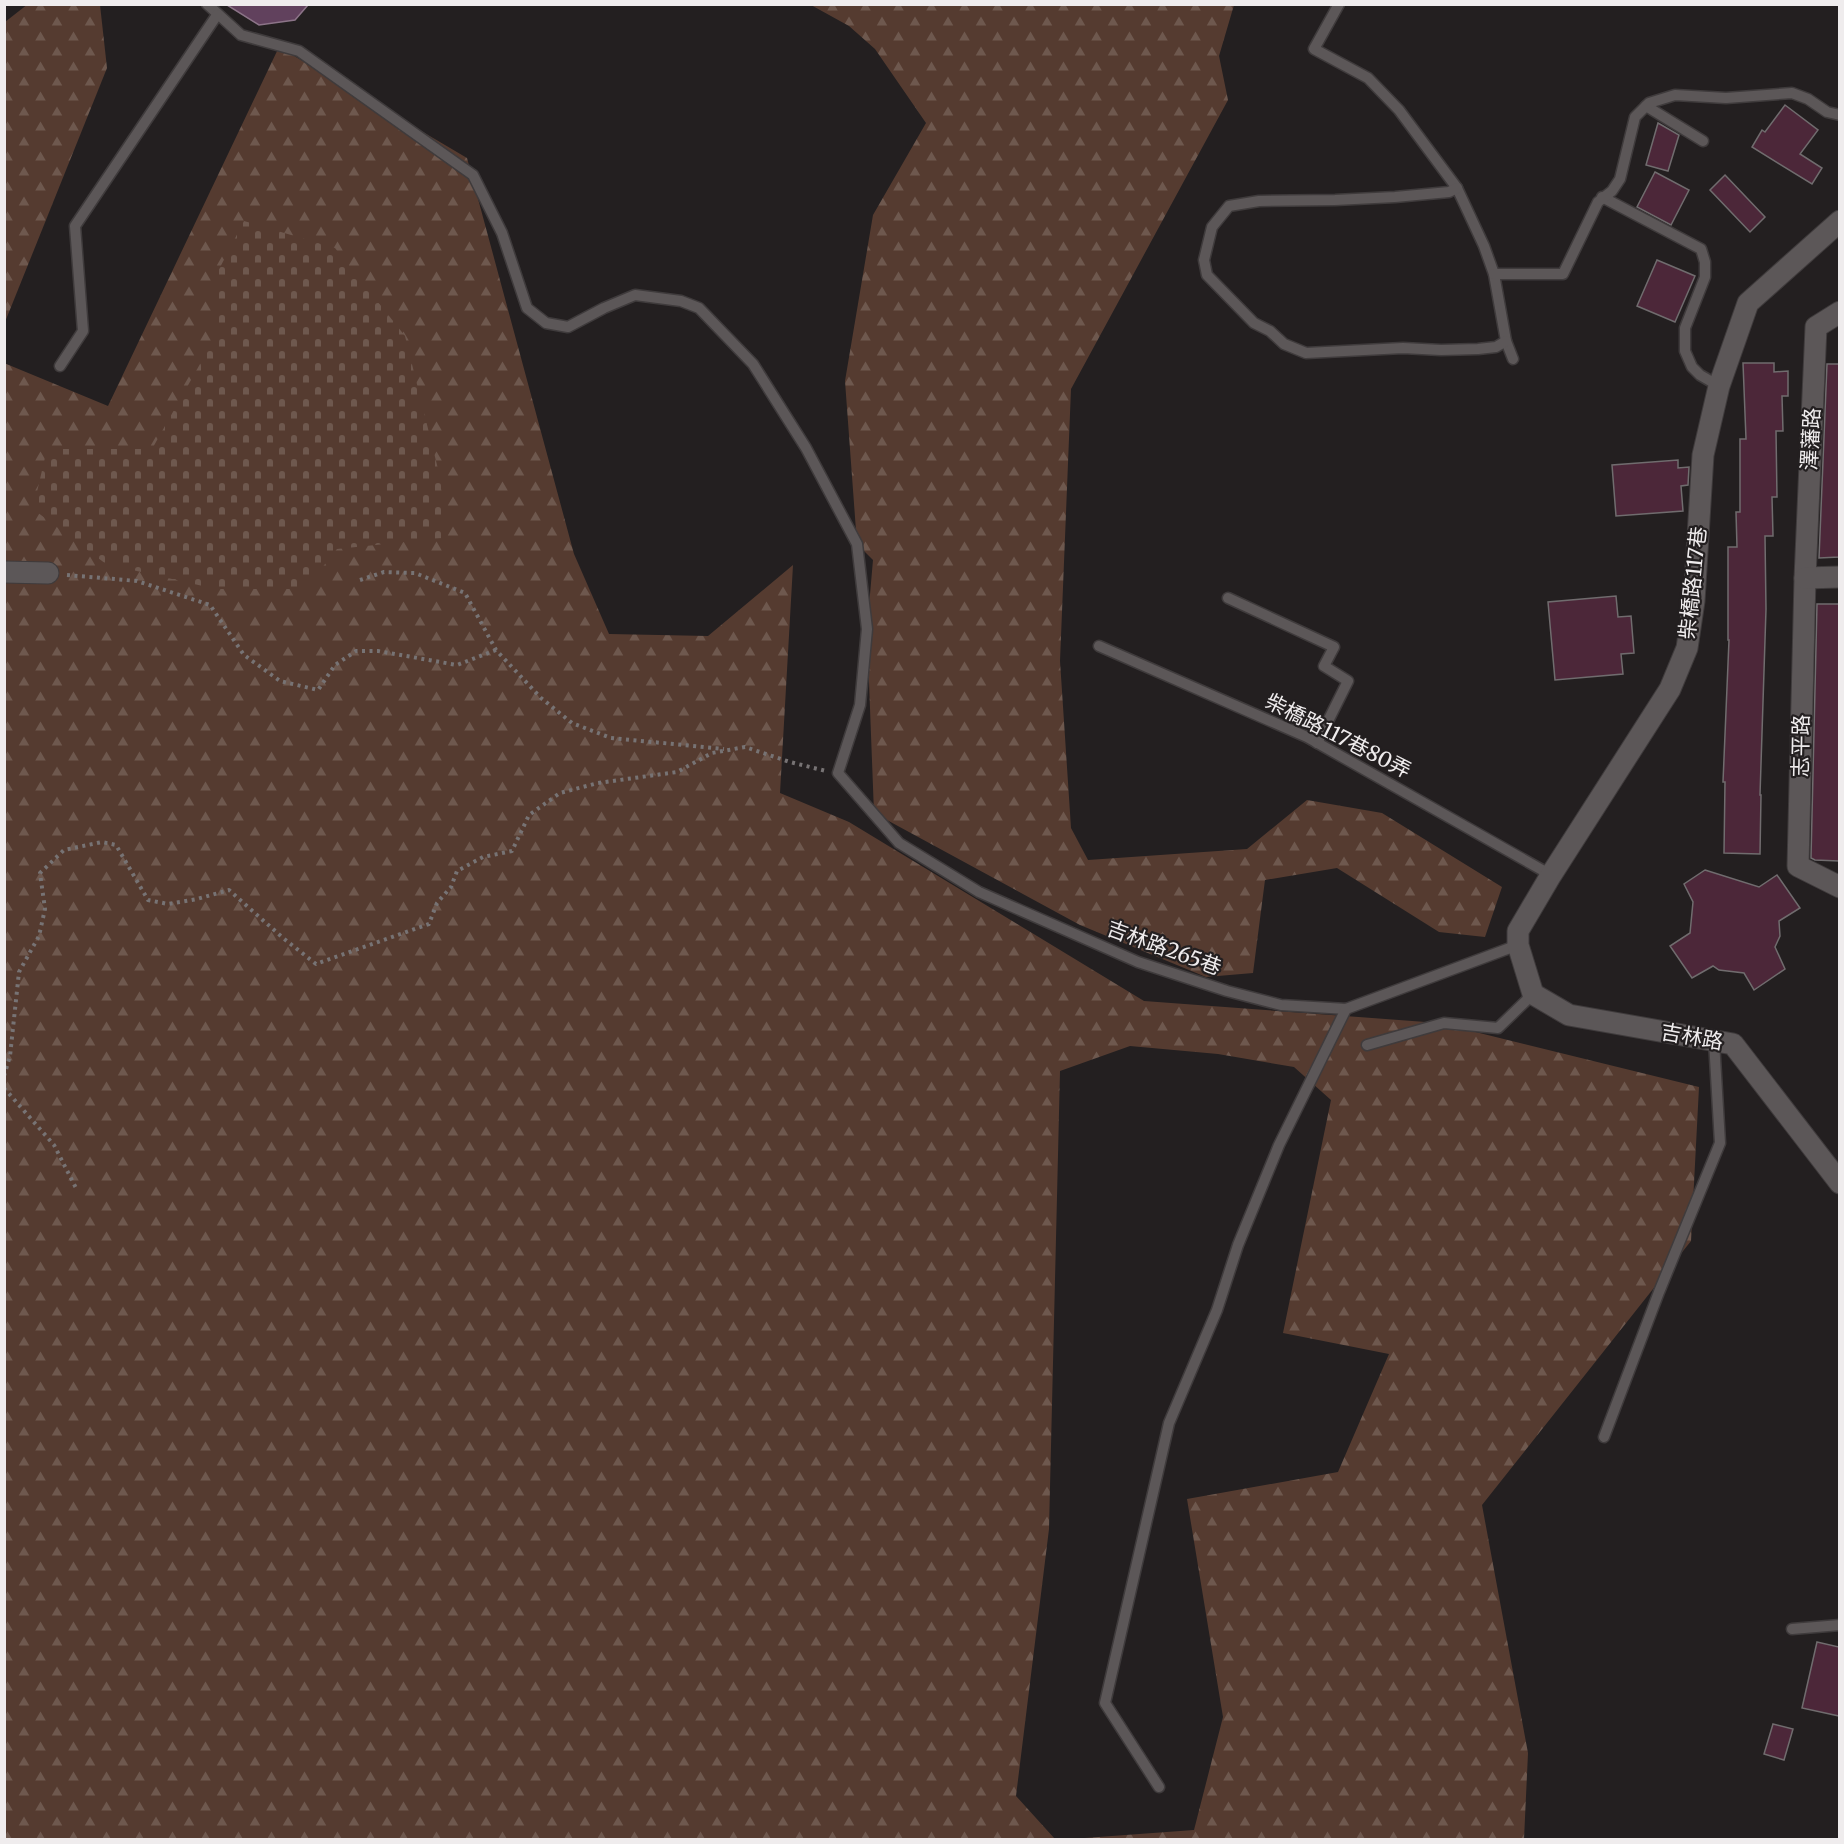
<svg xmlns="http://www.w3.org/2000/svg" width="1844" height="1844" font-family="Merriweather,'Noto Sans TC',serif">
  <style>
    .forest { fill: url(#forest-firs) }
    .cemetery { fill: url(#cemetery-stones) }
    .water { fill: #61415d; stroke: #8c7488; stroke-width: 1.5 }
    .building { fill: #4c2739; stroke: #706c6e; stroke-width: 1.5 }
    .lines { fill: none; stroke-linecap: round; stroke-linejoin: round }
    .lane-casing { stroke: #3f3b3c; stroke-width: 13 }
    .street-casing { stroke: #3f3b3c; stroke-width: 23 }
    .path { stroke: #777374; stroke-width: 4; stroke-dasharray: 3 4.5; stroke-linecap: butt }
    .lane { stroke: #5c5758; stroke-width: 10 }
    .street { stroke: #5c5758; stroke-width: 21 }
    .labels { text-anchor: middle; stroke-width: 4.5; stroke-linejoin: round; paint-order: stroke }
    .street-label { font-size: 21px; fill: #efeced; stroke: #231f20 }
  </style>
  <defs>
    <pattern id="forest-firs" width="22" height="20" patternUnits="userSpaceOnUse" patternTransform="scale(1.5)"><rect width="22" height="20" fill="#553b30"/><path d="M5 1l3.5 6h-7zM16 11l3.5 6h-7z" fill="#6e584e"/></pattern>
    <pattern id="cemetery-stones" width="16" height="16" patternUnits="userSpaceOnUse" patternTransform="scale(1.5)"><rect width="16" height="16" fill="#553b30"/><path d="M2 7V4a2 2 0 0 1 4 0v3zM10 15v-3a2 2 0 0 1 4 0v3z" fill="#6e584e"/></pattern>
  </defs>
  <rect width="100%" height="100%" fill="#231f20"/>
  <g class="forest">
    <path d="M28 4 100 5 107 68 5 322V22Z"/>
    <path d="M811 5H1234L1219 56 1228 100 1071 389 1060 661 1071 828 1088 860 1247 849 1307 800 1382 813 1502 887 1485 937 1439 932 1337 868 1265 880 1253 973 1206 977 1080 925 874 813 867 629 873 560 857 544 845 381 873 215 926 123 875 49 849 26Z"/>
    <path d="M279 47 467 158 574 554 609 634 708 636 793 565 780 793 849 822 1144 1001 1439 1023 1699 1087 1691 1241 1482 1505 1528 1753 1524 1839H1071L1194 1830 1223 1717 1187 1499 1338 1472 1389 1354 1283 1333 1331 1100 1294 1067 1218 1054 1130 1046 1060 1071 1049 1529 1016 1796 1055 1839H5L4 363 108 406Z"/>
  </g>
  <path class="cemetery" d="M244 221 335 248 405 336 441 481 443 538 337 549 305 589H216L106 564 33 509 47 449H152L213 341 214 279Z"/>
  <path class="water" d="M227 5H308L295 20 259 25Z"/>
  <g class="building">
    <path d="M1785 105 1818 130 1800 154 1822 168 1812 184 1752 147 1762 130 1765 132Z"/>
    <path d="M1658 123 1679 135 1668 171 1646 165Z"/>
    <path d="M1655 172 1689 190 1671 225 1637 207Z"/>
    <path d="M1725 175 1765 217 1750 232 1710 190Z"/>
    <path d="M1657 260 1695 276 1675 322 1637 306Z"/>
    <path d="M1743 363H1774V372L1788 371V396H1782L1783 431H1776L1777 497H1772L1773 536H1765L1766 609 1760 795H1761L1760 854 1724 853 1725 782H1723L1729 640H1728V547H1737L1736 512H1740V439H1746Z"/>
    <path d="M1827 364H1839V557L1819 558Z"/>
    <path d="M1678 460V468L1689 467 1688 485 1681 486 1683 511 1616 516 1612 465Z"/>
    <path d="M1616 596 1618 617 1631 616 1634 653 1621 654 1623 674 1555 680 1548 602Z"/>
    <path d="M1817 604H1839V861L1815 860 1811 858Z"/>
    <path d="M1705 870 1759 887 1777 875 1800 908 1779 921 1780 936 1775 947 1785 969 1754 990 1744 973 1719 970 1713 966 1692 978 1670 946 1690 933 1693 902 1684 884Z"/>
    <path d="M1817 1642 1839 1647V1716L1802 1708Z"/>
    <path d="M1773 1724 1793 1729 1784 1760 1764 1754Z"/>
  </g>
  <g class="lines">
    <defs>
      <g id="lane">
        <path d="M207 4 241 35 299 51 473 175 502 233 527 308 546 323 568 327 604 308 635 295 681 301 699 308 753 364 806 448 857 544 867 629 860 705 838 773 899 843 979 892 1138 962 1227 991 1281 1005 1346 1009 1518 945"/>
        <path d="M1339 4 1314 49 1368 78 1399 110 1457 188 1484 246 1494 274 1506 341 1513 359"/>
        <path d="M1646 106 1703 141"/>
        <path d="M1457 188 1449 192 1395 197 1335 200 1259 201 1229 206 1212 227 1204 260 1207 275 1254 323 1270 331 1284 344 1306 353 1403 348 1441 350 1478 349 1496 347 1506 341"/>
        <path d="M1602 197 1701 249 1705 262V277L1685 328V351L1692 367 1700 375 1719 386"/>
        <path d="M1494 274H1563L1598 202 1612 191 1620 179 1635 117 1649 103 1675 95 1726 98 1792 93 1808 99 1827 112 1840 115"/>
        <path d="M60 366 83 331 75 226 217 15"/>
        <path d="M1228 598 1334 647 1324 666 1348 681 1317 743"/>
        <path d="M1099 646 1307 737 1551 875"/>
        <path d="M1367 1045 1444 1023 1498 1028 1533 994"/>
        <path d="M1604 1437 1659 1292 1720 1143 1714 1041"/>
        <path d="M1792 1629 1840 1625"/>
        <path d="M1159 1787 1105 1703 1169 1423 1217 1310 1238 1245 1279 1145 1346 1009"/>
      </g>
      <g id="street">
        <path d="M1840 221 1748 303 1719 386 1703 455 1694 601 1687 648 1670 689 1551 875 1518 931V945L1533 994 1569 1015 1733 1044 1840 1183"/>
        <path d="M1840 312 1816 327 1805 578 1798 866 1840 887"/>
        <path d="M4 572 48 573"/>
        <path d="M1805 578 1840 577"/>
      </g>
    </defs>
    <use href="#lane" class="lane-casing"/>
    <use href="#street" class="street-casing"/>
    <g class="path">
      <path d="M67 575 137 581 210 605 244 655 280 681 318 690 335 665 356 651H378L457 665 496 650"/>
      <path d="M360 580 384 572 415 573 465 593 496 650 541 698 572 723 611 738 724 749"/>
      <path d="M4 1076 10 1056 19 972 39 936 45 909 40 873 64 850 102 842 116 845 148 900 168 904 197 899 229 890 283 938 316 964 429 924 437 903 451 887 457 871 483 857 512 851 529 815 560 793 598 783 677 772 712 753 745 747 790 762 826 771"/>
      <path d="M4 1088 54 1145 77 1190"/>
    </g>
    <use href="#lane" class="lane"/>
    <use href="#street" class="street"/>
  </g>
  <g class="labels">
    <g class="street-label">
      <text transform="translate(1811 439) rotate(-87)" y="7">澤藩路</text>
      <text transform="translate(1693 583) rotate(-84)" y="7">柴橋路117巷</text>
      <text transform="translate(1338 736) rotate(27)" y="7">柴橋路117巷80弄</text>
      <text transform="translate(1801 746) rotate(-89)" y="7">志平路</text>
      <text transform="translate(1164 948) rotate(20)" y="7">吉林路265巷</text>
      <text transform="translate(1692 1037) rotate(10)" y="7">吉林路</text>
    </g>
  </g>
  <rect width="1844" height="1844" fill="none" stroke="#efeced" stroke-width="12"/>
</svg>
